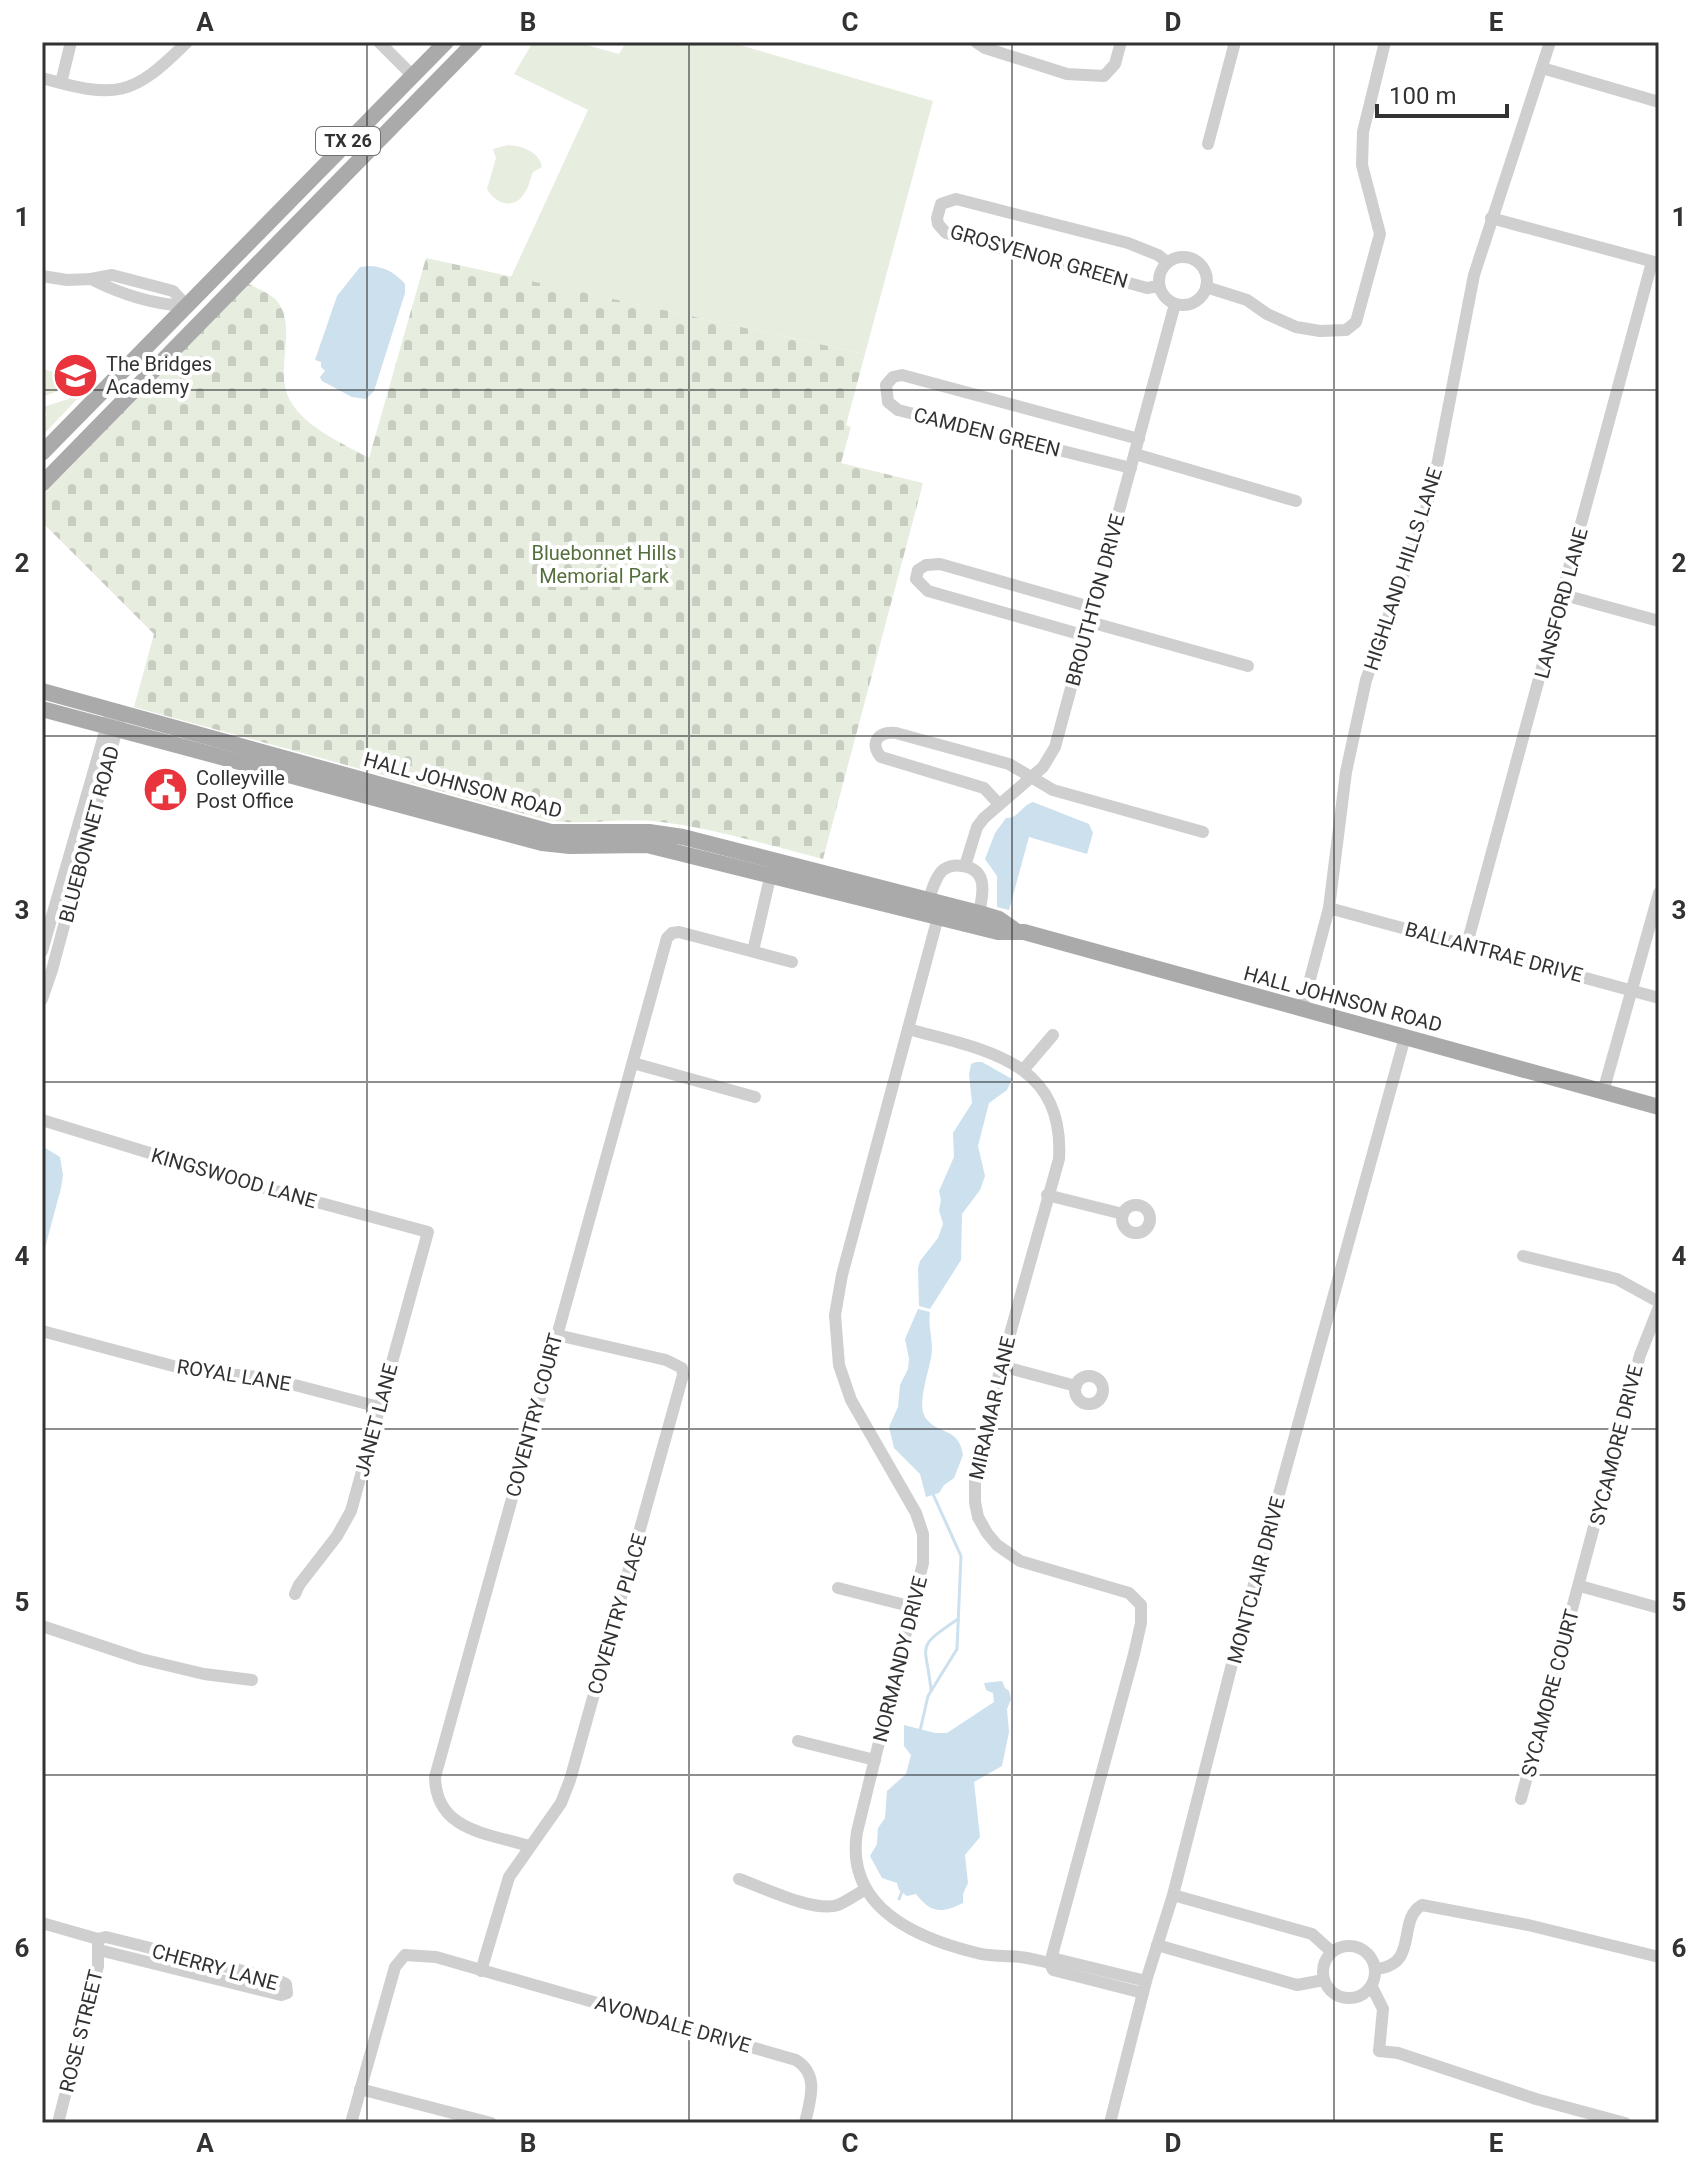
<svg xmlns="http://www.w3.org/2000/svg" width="1701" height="2165" font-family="Roboto,sans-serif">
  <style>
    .green { fill: #e7eee0 }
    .cemetery { fill: url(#cemetery-stones) }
    .water { fill: #cce0ee }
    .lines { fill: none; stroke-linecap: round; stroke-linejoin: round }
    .stream { stroke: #cce0ee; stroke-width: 3 }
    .minor { stroke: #cfcfcf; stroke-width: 12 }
    .major { stroke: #aaa; stroke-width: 16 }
    .grid { fill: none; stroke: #323232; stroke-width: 2; stroke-opacity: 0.55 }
    .labels { text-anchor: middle; stroke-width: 8; stroke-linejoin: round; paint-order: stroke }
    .shield { fill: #fff; stroke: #707070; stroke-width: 2 }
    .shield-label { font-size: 18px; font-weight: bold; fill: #323232 }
    .street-label { font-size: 20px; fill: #323232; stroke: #fff }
    .poi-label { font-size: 20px; fill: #323232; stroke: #fff; text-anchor: start }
    .park-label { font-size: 20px; fill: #546f3d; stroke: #fff }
    .neatline { fill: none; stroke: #323232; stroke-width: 3 }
    .grid-label { font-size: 26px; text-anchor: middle; font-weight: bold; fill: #323232 }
  </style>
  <defs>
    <pattern id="cemetery-stones" width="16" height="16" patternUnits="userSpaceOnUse" patternTransform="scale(2)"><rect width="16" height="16" fill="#e7eee0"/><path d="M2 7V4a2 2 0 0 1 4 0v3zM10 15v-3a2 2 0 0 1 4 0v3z" fill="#c7cdc1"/></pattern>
  </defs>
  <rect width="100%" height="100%" fill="#fff"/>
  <g class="green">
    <path d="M533 42H576L619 54 626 42H729L933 101 865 354 511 277 588 110 514 74Z"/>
    <path d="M508 145C522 146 539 151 542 167L533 172C530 179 529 187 525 192 515 211 495 204 487 189L496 158 493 149Z"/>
    <path d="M42 369 75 377 77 384 42 397Z"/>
    <path d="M81 395 42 436V417L47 415 43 407Z"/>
  </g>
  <path class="cemetery" d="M426 258 865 354 846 425 851 427 841 463 923 483 823 859C767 845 710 827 653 821 617 818 583 826 547 820L134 707 154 634 42 522V496L247 283C256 288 267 292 274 298 299 321 276 365 287 394 299 425 342 443 369 458Z"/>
  <g class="water">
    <path d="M370 266C386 267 395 273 405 284V293L374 391 366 399 352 397 322 381 320 377 325 371 321 367V362L315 360 337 296 360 267Z"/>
    <path d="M1033 802 1089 824 1093 833 1087 854 1029 837 1009 910 997 907V876L985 859 995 833 1006 818C1018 819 1022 805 1033 802Z"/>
    <path d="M976 1062H982L1012 1079 1007 1090 989 1103 978 1146 985 1176 980 1190 962 1214 961 1260 930 1309 919 1306 918 1268 920 1261 938 1238 943 1224 939 1210 941 1200 939 1191 954 1157 953 1133 972 1103 969 1074 971 1064Z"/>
    <path d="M42 1146 60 1157 63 1175 61 1188 42 1259Z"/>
    <path d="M918 1309 930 1312C928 1325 932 1336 932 1349 932 1365 916 1401 925 1417 936 1435 959 1426 963 1455L954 1478 944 1485 939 1493 926 1497 920 1474 894 1448 889 1427 898 1407 900 1385 908 1369 909 1359 905 1339Z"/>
    <path d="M1002 1681 1005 1688 1009 1691 1011 1699 1007 1709 1009 1732 1002 1766 974 1782 980 1837 965 1855 968 1883 963 1894V1903C941 1914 931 1913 916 1894L907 1896 899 1890 897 1883 882 1878 870 1856 877 1844 878 1828 885 1818 887 1791 906 1774 911 1755 904 1746V1725L935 1733H947L994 1702 993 1693 986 1690 984 1683Z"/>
  </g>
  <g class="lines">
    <g class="stream">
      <path d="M931 1690C926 1642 914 1649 958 1619"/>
      <path d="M920 1731 928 1696 957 1649 961 1556 933 1494"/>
      <path d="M899 1899 903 1889"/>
    </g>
    <g class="minor">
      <path d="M379 42 413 76"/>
      <path d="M976 42 985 48 1067 74 1104 76 1115 64 1121 42"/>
      <path d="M1542 68 1659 102"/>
      <path d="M42 78C117 99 132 97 187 42"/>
      <path d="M61 83 71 42"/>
      <path d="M1208 144 1235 42"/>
      <path d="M1491 218 1658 263"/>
      <circle cx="1183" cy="281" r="24"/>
      <path d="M42 276 67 280 91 279 112 275 173 291 187 306"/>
      <path d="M91 279C120 294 155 305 187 306"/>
      <path d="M1159 286 1147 288 946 233 938 224 937 218 941 204 956 199 1128 243 1158 255 1167 262"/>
      <path d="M1206 287 1247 300 1267 314 1296 327 1320 331 1346 330 1356 322 1380 234 1362 165 1363 132 1385 42"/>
      <path d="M1135 454 1296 501"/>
      <path d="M1131 468 898 410 888 402 886 385 893 377 902 375 1139 439"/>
      <path d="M1564 595 1659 621"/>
      <path d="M1090 622 1248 666"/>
      <path d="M1086 636 928 591 916 579 918 570 926 565 940 564 1094 608"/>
      <path d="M999 804 984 788 881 757C869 743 878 731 896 733L1009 764 1053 790 1203 832"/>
      <path d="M965 866 977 827 984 818 1043 767 1055 747 1175 304"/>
      <path d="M929 899C932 890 936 876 943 870 949 866 956 865 962 866 989 869 983 895 979 913"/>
      <path d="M1329 908 1659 998"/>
      <path d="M938 917 842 1275 835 1315 839 1365 851 1400 916 1513 923 1534V1563L857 1832C845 1907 915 1938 977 1953 991 1957 1006 1955 1020 1957 1030 1958 1040 1961 1050 1963L1056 1959 1146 1981"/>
      <path d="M1467 944 1652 262"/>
      <path d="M42 951 109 718"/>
      <path d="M753 951 772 869"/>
      <path d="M42 999 52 970 119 721"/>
      <path d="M1302 1009 1329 908 1346 772 1366 680 1425 513 1438 461 1474 275 1550 42"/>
      <path d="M908 1029C984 1050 1065 1060 1059 1159L1001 1366 975 1475V1502L978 1517 987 1533 997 1545 1020 1561 1129 1593 1141 1605V1623L1134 1654 1050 1963 1053 1970 1143 1993"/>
      <path d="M633 1063 755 1097"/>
      <path d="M1024 1069 1053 1035"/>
      <path d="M1603 1092 1659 893"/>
      <path d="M42 1120 254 1185 428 1232 351 1511 337 1536 299 1585 295 1594"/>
      <path d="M1047 1195 1123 1214"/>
      <circle cx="1136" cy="1219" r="14"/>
      <path d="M1523 1256 1617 1279 1659 1302"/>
      <path d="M42 1331 192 1371 268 1378 379 1407"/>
      <path d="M1001 1366 1076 1386"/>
      <circle cx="1089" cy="1390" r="14"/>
      <path d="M1580 1586 1659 1608"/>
      <path d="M838 1588 913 1607"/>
      <path d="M42 1626 141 1659 204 1674 252 1680"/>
      <path d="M798 1741 875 1760"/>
      <path d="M1521 1799 1640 1355 1659 1307"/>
      <path d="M529 1846C487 1833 436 1831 435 1777L667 938 672 933 679 932 792 962"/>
      <path d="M739 1879C762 1887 814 1913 838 1905 847 1901 857 1894 866 1889"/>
      <path d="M1173 1895 1312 1934 1332 1952"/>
      <path d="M42 1923 98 1939 106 1937 276 1979 286 1984 287 1993 281 1995 99 1950"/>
      <path d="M1157 1945 1297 1985 1324 1980"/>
      <circle cx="1349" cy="1972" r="26"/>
      <path d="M1376 1969C1420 1965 1396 1920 1422 1905L1528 1925 1659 1957"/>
      <path d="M481 1971 509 1877 561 1803 570 1780 683 1375 682 1368 666 1360 557 1335"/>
      <path d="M1372 1987 1383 2009 1379 2051 1398 2053 1536 2099 1625 2123"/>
      <path d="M360 2089 491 2123"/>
      <path d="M58 2123 98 1966V1942"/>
      <path d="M351 2123 395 1967 405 1955 436 1957 796 2060C820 2075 810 2100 805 2123"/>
      <path d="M1110 2123 1146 1981 1173 1895 1232 1664 1405 1037"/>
    </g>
    <g class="major">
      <path d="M42 453 446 42"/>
      <path d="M42 484 475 42"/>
      <path d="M42 691 551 832H649L683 837 979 913 999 919 1016 931"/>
      <path d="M42 709 542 843 570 846 647 845 998 932H1024L1659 1107"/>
    </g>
  </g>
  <path class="grid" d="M367 42V2123M689 42V2123M1012 42V2123M1334 42V2123M42 390H1659M42 736H1659M42 1082H1659M42 1429H1659M42 1775H1659"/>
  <defs>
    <symbol id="school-disc" viewBox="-11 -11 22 22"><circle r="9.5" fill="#e9333d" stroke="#fff"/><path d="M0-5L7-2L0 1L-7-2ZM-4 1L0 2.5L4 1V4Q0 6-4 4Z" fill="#fff"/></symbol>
    <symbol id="civic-disc" viewBox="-11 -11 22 22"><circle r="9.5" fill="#e9333d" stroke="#fff"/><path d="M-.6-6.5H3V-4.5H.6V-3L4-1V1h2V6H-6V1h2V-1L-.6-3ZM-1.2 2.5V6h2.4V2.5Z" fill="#fff"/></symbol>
  </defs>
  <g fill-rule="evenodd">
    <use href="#school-disc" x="50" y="350" width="51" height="51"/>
    <use href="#civic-disc" x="140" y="764" width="51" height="51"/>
  </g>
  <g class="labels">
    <rect class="shield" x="316" y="127" width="64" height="28" rx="6"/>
    <g class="shield-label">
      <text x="348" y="147">TX 26</text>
    </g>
    <g class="street-label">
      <text transform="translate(1039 256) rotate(16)" y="7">GROSVENOR GREEN</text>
      <text transform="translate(987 432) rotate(14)" y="7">CAMDEN GREEN</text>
      <text transform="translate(1403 569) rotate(-72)" y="7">HIGHLAND HILLS LANE</text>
      <text transform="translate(1095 600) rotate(-75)" y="7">BROUTHTON DRIVE</text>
      <text transform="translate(1561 603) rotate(-75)" y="7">LANSFORD LANE</text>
      <text transform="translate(463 785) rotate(15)" y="7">HALL JOHNSON ROAD</text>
      <text transform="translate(89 834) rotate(-75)" y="7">BLUEBONNET ROAD</text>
      <text transform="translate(1494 952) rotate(15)" y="7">BALLANTRAE DRIVE</text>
      <text transform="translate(1343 999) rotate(15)" y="7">HALL JOHNSON ROAD</text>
      <text transform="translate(234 1178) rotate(16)" y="7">KINGSWOOD LANE</text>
      <text transform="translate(234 1375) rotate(9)" y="7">ROYAL LANE</text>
      <text transform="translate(992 1408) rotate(-77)" y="7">MIRAMAR LANE</text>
      <text transform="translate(534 1415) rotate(-75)" y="7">COVENTRY COURT</text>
      <text transform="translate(376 1420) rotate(-75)" y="7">JANET LANE</text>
      <text transform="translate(1616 1445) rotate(-76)" y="7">SYCAMORE DRIVE</text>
      <text transform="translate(1256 1580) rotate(-75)" y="7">MONTCLAIR DRIVE</text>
      <text transform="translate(617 1614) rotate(-74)" y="7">COVENTRY PLACE</text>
      <text transform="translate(900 1659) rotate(-76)" y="7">NORMANDY DRIVE</text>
      <text transform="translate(1550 1693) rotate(-75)" y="7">SYCAMORE COURT</text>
      <text transform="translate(215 1967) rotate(15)" y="7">CHERRY LANE</text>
      <text transform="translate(673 2024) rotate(16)" y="7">AVONDALE DRIVE</text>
      <text transform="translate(81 2031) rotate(-76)" y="7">ROSE STREET</text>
    </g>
    <g class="poi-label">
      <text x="106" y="371">The Bridges<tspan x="106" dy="23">Academy</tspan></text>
      <text x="196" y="785">Colleyville<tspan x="196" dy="23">Post Office</tspan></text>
    </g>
    <g class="park-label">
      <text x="604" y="560">Bluebonnet Hills<tspan x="604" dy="23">Memorial Park</tspan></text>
    </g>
  </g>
  <rect width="1701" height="2165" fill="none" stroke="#ffffff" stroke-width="88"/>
  <path d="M1377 104v12h130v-12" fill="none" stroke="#323232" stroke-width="4"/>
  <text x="1389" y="104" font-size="24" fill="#323232" stroke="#ffffff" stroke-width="6" paint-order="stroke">100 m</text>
  <rect x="44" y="44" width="1613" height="2077" class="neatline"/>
  <g class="grid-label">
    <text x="205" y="31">A</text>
    <text x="528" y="31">B</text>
    <text x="850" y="31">C</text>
    <text x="1173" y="31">D</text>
    <text x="1496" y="31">E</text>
    <text x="22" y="226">1</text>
    <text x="1679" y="226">1</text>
    <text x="22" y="572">2</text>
    <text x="1679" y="572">2</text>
    <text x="22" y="919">3</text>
    <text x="1679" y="919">3</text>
    <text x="22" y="1265">4</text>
    <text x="1679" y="1265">4</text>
    <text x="22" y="1611">5</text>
    <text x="1679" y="1611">5</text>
    <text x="22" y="1957">6</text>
    <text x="1679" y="1957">6</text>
    <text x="205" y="2152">A</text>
    <text x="528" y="2152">B</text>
    <text x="850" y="2152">C</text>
    <text x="1173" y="2152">D</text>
    <text x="1496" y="2152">E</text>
  </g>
</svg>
